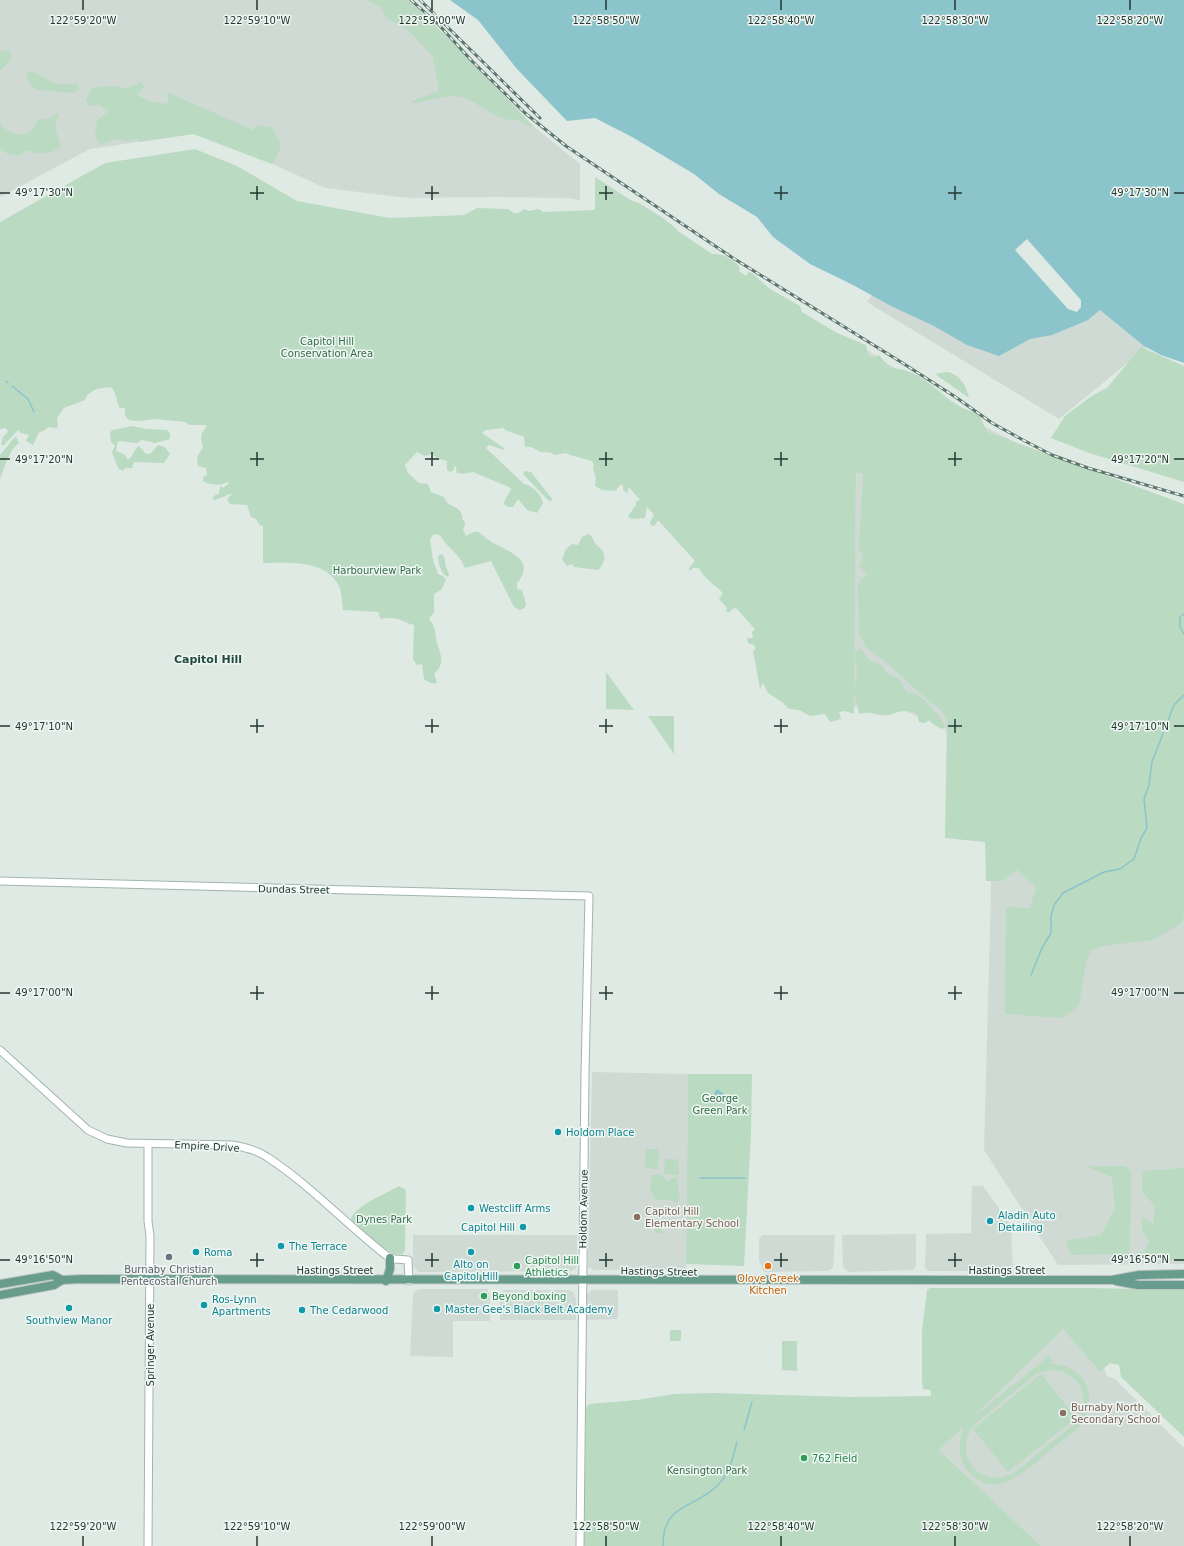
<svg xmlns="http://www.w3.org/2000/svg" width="1184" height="1546" font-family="'DejaVu Sans',sans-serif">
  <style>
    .built { fill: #cfdad4 }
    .green { fill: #badac2; fill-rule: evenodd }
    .water { fill: #8cc4cc }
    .pier { fill: #e0eae5 }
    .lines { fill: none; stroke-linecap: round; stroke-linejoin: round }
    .stream { stroke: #8cc4cc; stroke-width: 1.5 }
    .secondary-casing { stroke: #a0b5ad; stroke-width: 9 }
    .primary-casing { stroke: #bdc4c2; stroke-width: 10 }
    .secondary { stroke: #fff; stroke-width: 7 }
    .primary { stroke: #689c8d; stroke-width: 8 }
    .rail-casing { stroke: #5c756d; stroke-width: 3 }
    .rail { stroke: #f0f7f3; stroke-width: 1.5; stroke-dasharray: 4.5; stroke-linecap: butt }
    .ticks { fill: none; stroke: #223932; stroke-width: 1.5 }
    .culture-dot { fill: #0f9aa8; stroke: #f0f7f3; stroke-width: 1.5 }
    .education-dot { fill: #8d6e63; stroke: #f0f7f3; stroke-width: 1.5 }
    .worship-dot { fill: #6b7280; stroke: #f0f7f3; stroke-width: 1.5 }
    .leisure-dot { fill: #2e9e5b; stroke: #f0f7f3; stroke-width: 1.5 }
    .food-dot { fill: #e8710a; stroke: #f0f7f3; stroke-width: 1.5 }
    .labels { text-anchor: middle; stroke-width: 3; stroke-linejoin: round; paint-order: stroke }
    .park-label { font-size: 10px; fill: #2f6d45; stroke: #f0f7f3 }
    .street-label { font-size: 10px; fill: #223932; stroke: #f0f7f3 }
    .culture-label { font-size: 10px; fill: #0d838f; stroke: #f0f7f3; text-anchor: start }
    .education-label { font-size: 10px; fill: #785e54; stroke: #f0f7f3; text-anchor: start }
    .leisure-label { font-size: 10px; fill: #27864d; stroke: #f0f7f3; text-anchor: start }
    .worship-label { font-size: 10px; fill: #5b616d; stroke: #f0f7f3 }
    .food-label { font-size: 10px; fill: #c56008; stroke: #f0f7f3 }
    .neighbourhood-label { font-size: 11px; font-weight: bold; fill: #204a3e; stroke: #f0f7f3 }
    .ticks-label { font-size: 10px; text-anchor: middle; fill: #223932; stroke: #f0f7f3; stroke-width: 3; stroke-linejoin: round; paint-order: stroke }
  </style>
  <rect width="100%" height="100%" fill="#e0eae5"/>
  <g class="built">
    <path d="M0 0H400L512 109 580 164V200L567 198 497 197 408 198 325 188 255 156 193 134 90 149 0 197Z"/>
    <path d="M984 162 1148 346 1059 419 867 302 917 227Z"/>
    <path d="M858 344 981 425 1077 473 1184 505V1264L1058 1265 984 1150 991 892 990 832 969 771 944 727 897 708 853 707Z"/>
    <path d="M592 1072 688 1074 686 1269 593 1270 588 1267Z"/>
    <path d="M972 1186H983L1011 1226 1013 1271H928L925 1267 926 1234 971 1233Z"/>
    <path d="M916 1234V1266L913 1270 848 1272 843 1267 842 1235Z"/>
    <path d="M413 1235H577V1266L575 1269 572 1271 418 1272 413 1266Z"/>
    <path d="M762 1235H835L833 1268 828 1271 764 1272 759 1261V1239Z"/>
    <path d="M420 1289H487L490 1295V1321H453V1357L410 1356 413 1295 415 1291Z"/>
    <path d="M504 1290H569L574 1293 576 1299V1320H500V1295Z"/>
    <path d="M592 1290H618V1319L586 1320 587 1294Z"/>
    <path d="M1063 1329 1100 1372 1104 1368 1107 1376 1115 1379 1184 1448V1546H1041L939 1450Z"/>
  </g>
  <g class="green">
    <path d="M366 0H409L471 60 534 127 528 126 518 119C496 125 477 97 455 96 441 96 427 102 414 103L412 101 439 91 433 57 425 48 406 28 386 18 381 7Z"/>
    <path d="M6 50 10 51 11 59 0 71V52Z"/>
    <path d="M30 71C40 73 49 83 59 84 66 85 71 82 78 85L79 89 74 93 36 90 27 80V73Z"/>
    <path d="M141 82 144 87 137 95 151 102 169 104 167 92 253 130 256 125 271 127C282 143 284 147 272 164L193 134 139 142V139L128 141 116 139 100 144 95 135 97 120 108 112 100 105 90 106 86 101 89 93 94 87 116 86 125 89Z"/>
    <path d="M58 112 59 115C51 125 59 136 61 147 52 154 37 155 27 150L18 156 6 153 0 148V122C4 132 14 134 24 135L31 131 38 120 51 118Z"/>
    <path d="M195 149 237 166 297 201 390 218 464 215 477 208 508 209 514 213H519L524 209 529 211 539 209 543 212 595 210V177L632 201C638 200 676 226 678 231L712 254C723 253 734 259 740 268L739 271 746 276 748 272 752 273 770 289 800 306 802 312 837 333 866 345 869 358 879 355 890 368C924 370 934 391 959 406 965 410 973 411 979 414L987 432 1184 504V912L1182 923 1153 940 1103 946 1091 950 1086 963 1079 1006 1063 1018 1005 1014 1006 907 1030 908 1036 887 1017 870 1002 881H986L985 842 945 838 947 718 938 707 931 703 888 664 866 647 859 634 858 585 862 578 868 575 859 566 863 558 859 547 863 475 861 473H856L854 714 845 711 839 712 841 719 830 722 825 714 810 716 799 710 789 709 782 702 768 693 763 683 760 689 753 651 756 648 754 645 748 643 747 638H753L752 632 755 629 736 608 732 609 730 612H726L727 608 719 599 723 593C718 588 700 574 699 568H693L689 571V568L695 561 658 520 654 526 651 525 650 522 654 515 647 507 645 518 631 519 628 516 636 505V501L640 500 629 487 627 493 623 490V486L621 484 615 491 602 490 595 486 596 478 593 469 594 465 592 461 570 455 566 453 555 455C550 451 547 453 541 452 534 450 535 446 525 447L524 437 505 430 504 428 486 430 482 433 504 448V450L489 445 486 448 524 484C533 486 541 494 543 503L537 513 527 510 518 499 513 507H508L504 504C504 498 510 494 511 488L473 472 463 474 457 473 455 465 453 471 450 472 447 470V461L439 459 432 454 425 456 417 452 405 465 408 473 419 483 428 484 431 492 444 497 448 504C457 507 460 509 463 518L462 520H464L465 525 463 529 466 536C470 534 473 531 478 532 481 533 490 542 495 544 511 552 536 561 517 583V589L522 590 526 604 525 608 520 610 514 607 491 561 465 568C460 554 447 548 440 535L434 534 430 539 433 560 438 574 443 576 446 580 441 590 434 594V612L429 619C435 626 435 630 436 639 439 652 447 663 434 674L437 683C431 684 429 683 424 679L422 664 417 665 413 659 414 625C398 621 399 616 381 619L378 612 343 610C342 603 342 593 339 586 325 559 289 563 263 563V526L260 525 256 519 251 517 247 505 230 504 227 499 233 493 215 500 212 499 215 495 219 494 220 486 223 488 229 483 227 482C221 486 208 485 203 481V477L207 475 206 468 198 466C196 459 198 453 203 448 200 438 200 434 207 426L205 425H190L185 422C176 421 166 420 156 419 145 419 122 428 125 408H120C116 401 117 395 112 388 104 386 87 390 85 400L64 408 57 418 58 427 55 428 48 427 44 431 39 432 33 445 26 441 29 435 21 433 18 430 3 446 1 444 3 437 8 432 6 428 0 429V222L105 163Z"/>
    <path d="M1141 347 1184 366V482L1089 453 1051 438 1065 416 1093 395 1107 388Z"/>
    <path d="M946 372C959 373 966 385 969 398L935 374Z"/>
    <path d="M133 426 146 429 167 430 170 433V439L155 443 142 440 137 443 118 441 116 451 124 454 128 460C134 456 133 449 139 446L146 454 151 453 158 445 165 447 170 454 164 463 134 462 132 468H125L123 471 118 468 112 452 115 446 111 442 110 433 112 430Z"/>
    <path d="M15 437 17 438 19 443C8 451 5 467 0 479V455Z"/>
    <path d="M525 471 531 472 553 500 549 501 523 474Z"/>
    <path d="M588 534C593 537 592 538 595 543 596 546 600 547 602 550 607 557 603 565 598 570L574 567 572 564 567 566 562 559 566 549 572 544 578 545 582 537Z"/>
    <path d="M442 554 444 556 446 567 449 574 448 577C441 574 438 563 438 556Z"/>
    <path d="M860 648 870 661 883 666 886 673C898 677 902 680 906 692 909 693 913 693 916 694 922 696 945 722 945 727L942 729 934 725 929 720 925 723 919 722 917 714C900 706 895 717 881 715 870 714 872 711 859 714L854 691 857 673 855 653Z"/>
    <path d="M606 672 634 710 606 709Z"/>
    <path d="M648 716H674V754Z"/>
    <path d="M688 1074H752L751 1134 744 1266 686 1264Z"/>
    <path d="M646 1149H659L658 1169 645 1168Z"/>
    <path d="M665 1159H676L679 1163V1175L664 1174Z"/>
    <path d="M1086 1166H1125L1131 1171 1130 1251 1127 1254 1071 1255 1066 1241 1101 1235 1115 1208 1112 1177Z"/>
    <path d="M1184 1168V1260H1146L1137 1256 1146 1249 1149 1240 1142 1232V1217L1153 1224 1155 1206 1142 1192 1143 1171Z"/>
    <path d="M653 1175H661L667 1182 672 1178 677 1177 680 1199 677 1203 666 1199 656 1200C649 1192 649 1185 653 1175Z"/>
    <path d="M399 1186 406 1190 405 1250 403 1254C389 1258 363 1230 352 1221L351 1218C357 1205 387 1193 399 1186Z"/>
    <rect x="655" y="1219" width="7" height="14"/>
    <path d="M1089 1288 1184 1290V1437L1121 1377 1119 1365 1110 1363 1100 1372 1063 1329 970 1420 1049 1356 1053 1361 1049 1364C1087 1363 1101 1401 1078 1428 1066 1438 1054 1447 1042 1457 1021 1475 993 1500 968 1471 958 1459 958 1444 963 1430L962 1428 939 1450 1041 1546H584L586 1408 589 1404 637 1400 674 1394 714 1393 853 1397 931 1396V1390L923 1389 922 1382V1331L927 1290 930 1288ZM1049 1370C1080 1369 1094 1401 1074 1424 1060 1436 1045 1447 1031 1459 1024 1465 1017 1472 1009 1475 993 1482 974 1475 968 1459 963 1446 967 1434 975 1424L1036 1374Z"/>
    <rect x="670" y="1330" width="11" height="11"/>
    <path d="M782 1341H797V1371L782 1370Z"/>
    <path d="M1041 1374 1076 1418 1008 1472 973 1429Z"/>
  </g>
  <g class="water">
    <path d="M450 0H1184V363L1161 355 1144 346 1100 310 1088 320 1052 335 1030 339 999 356 967 345 934 326 891 306 853 285 810 264 773 237 757 217 719 194 694 174 632 137 595 118 567 121 517 69 478 20Z"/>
    <path d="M717 1089 724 1094 716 1104 710 1100Z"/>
  </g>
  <path class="pier" d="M1027 239 1081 300V307L1077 312 1068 309 1015 250Z"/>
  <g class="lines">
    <g class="stream">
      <path d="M6 381 8 383"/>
      <path d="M12 386 28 399 34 412"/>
      <path d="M1184 614 1180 617V627L1184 634"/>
      <path d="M1031 975 1042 948 1051 933V916L1054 905 1063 893 1104 872 1120 869 1134 859 1141 838 1147 828 1144 799 1149 785 1152 762 1174 705 1184 695"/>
      <path d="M700 1178H745"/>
      <path d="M744 1430 752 1402"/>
      <path d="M663 1546C663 1502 694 1510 719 1484 730 1473 733 1456 737 1442"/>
    </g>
    <defs>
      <g id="secondary">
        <path d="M0 881 589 896 585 1074 580 1546"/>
        <path d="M0 1050 88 1130 107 1139 127 1143 232 1145C244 1147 257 1150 267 1157 309 1184 347 1225 387 1256L395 1259 408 1260 409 1281"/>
        <path d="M148 1144V1221L150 1236 148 1546"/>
      </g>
      <g id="primary">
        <path d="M386 1281 390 1269V1258"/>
        <path d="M1116 1281 1138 1285H1184"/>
        <path d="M0 1284 53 1275 62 1280"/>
        <path d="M0 1295 54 1285 62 1280 82 1279 986 1280H1112L1139 1275 1184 1274"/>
      </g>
    </defs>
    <use href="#secondary" class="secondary-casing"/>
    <use href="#primary" class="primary-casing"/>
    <use href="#secondary" class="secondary"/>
    <use href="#primary" class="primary"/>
    <defs>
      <g id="rail">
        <path d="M411 0 439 25 472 61 525 113 566 146 733 258 901 362 957 398 992 423 1023 440 1052 455 1088 468 1184 496"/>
        <path d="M420 0 540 118"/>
      </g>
    </defs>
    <use href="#rail" class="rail-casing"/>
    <use href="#rail" class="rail"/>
  </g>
  <path class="ticks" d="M83 0V10M257 0V10M432 0V10M606 0V10M781 0V10M955 0V10M1130 0V10M257 186V200M432 186V200M606 186V200M781 186V200M955 186V200M0 193H10M250 193H264M425 193H439M599 193H613M774 193H788M948 193H962M1174 193H1184M257 452V466M432 452V466M606 452V466M781 452V466M955 452V466M0 459H10M250 459H264M425 459H439M599 459H613M774 459H788M948 459H962M1174 459H1184M257 719V733M432 719V733M606 719V733M781 719V733M955 719V733M0 726H10M250 726H264M425 726H439M599 726H613M774 726H788M948 726H962M1174 726H1184M257 986V1000M432 986V1000M606 986V1000M781 986V1000M955 986V1000M0 993H10M250 993H264M425 993H439M599 993H613M774 993H788M948 993H962M1174 993H1184M257 1253V1267M432 1253V1267M606 1253V1267M781 1253V1267M955 1253V1267M0 1260H10M250 1260H264M425 1260H439M599 1260H613M774 1260H788M948 1260H962M1174 1260H1184M83 1536V1546M257 1536V1546M432 1536V1546M606 1536V1546M781 1536V1546M955 1536V1546M1130 1536V1546"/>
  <g class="culture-dot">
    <circle cx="558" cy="1132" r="4"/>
    <circle cx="471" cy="1208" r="4"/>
    <circle cx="990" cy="1221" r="4"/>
    <circle cx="523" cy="1227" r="4"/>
    <circle cx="281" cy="1246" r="4"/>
    <circle cx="196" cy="1252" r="4"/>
    <circle cx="471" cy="1252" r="4"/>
    <circle cx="204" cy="1305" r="4"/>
    <circle cx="69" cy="1308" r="4"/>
    <circle cx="437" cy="1309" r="4"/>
    <circle cx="302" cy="1310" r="4"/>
  </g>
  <g class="education-dot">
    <circle cx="637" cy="1217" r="4"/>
    <circle cx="1063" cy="1413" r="4"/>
  </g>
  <circle class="worship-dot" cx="169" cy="1257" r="4"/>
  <g class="leisure-dot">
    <circle cx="517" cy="1266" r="4"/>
    <circle cx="484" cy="1296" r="4"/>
    <circle cx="804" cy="1458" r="4"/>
  </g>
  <circle class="food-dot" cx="768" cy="1266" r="4"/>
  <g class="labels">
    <g class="park-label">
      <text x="327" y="345">Capitol Hill<tspan x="327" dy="12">Conservation Area</tspan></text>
      <text x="377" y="574">Harbourview Park</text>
      <text x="720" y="1102">George<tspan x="720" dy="12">Green Park</tspan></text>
      <text x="384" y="1223">Dynes Park</text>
      <text x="707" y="1474">Kensington Park</text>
    </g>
    <g class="street-label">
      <text transform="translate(294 889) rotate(1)" y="4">Dundas Street</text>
      <text transform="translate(207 1146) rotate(3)" y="4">Empire Drive</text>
      <text transform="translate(583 1209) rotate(-89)" y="4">Holdom Avenue</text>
      <text x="335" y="1274">Hastings Street</text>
      <text x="1007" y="1274">Hastings Street</text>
      <text transform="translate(659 1271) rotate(1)" y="4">Hastings Street</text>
      <text transform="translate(150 1345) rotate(-90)" y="4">Springer Avenue</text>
    </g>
    <g class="culture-label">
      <text x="566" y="1136">Holdom Place</text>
      <text x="479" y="1212">Westcliff Arms</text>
      <text x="998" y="1219">Aladin Auto<tspan x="998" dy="12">Detailing</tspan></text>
      <text x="515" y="1231" text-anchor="end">Capitol Hill</text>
      <text x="289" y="1250">The Terrace</text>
      <text x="204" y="1256">Roma</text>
      <text x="471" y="1268" text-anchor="middle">Alto on<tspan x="471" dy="12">Capitol Hill</tspan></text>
      <text x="212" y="1303">Ros-Lynn<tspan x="212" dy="12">Apartments</tspan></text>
      <text x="445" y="1313">Master Gee's Black Belt Academy</text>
      <text x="310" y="1314">The Cedarwood</text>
      <text x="69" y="1324" text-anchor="middle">Southview Manor</text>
    </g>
    <g class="education-label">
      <text x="645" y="1215">Capitol Hill<tspan x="645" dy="12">Elementary School</tspan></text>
      <text x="1071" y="1411">Burnaby North<tspan x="1071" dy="12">Secondary School</tspan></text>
    </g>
    <g class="leisure-label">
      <text x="525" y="1264">Capitol Hill<tspan x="525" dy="12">Athletics</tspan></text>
      <text x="492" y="1300">Beyond boxing</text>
      <text x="812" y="1462">762 Field</text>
    </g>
    <g class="worship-label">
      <text x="169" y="1273">Burnaby Christian<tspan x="169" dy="12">Pentecostal Church</tspan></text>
    </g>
    <g class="food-label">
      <text x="768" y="1282">Olove Greek<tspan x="768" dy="12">Kitchen</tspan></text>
    </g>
    <g class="neighbourhood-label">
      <text x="208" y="663">Capitol Hill</text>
    </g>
  </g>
  <g class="ticks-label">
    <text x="83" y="24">122°59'20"W</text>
    <text x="257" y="24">122°59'10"W</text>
    <text x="432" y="24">122°59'00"W</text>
    <text x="606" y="24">122°58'50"W</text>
    <text x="781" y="24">122°58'40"W</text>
    <text x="955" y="24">122°58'30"W</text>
    <text x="1130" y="24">122°58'20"W</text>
    <text x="44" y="196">49°17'30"N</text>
    <text x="1140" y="196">49°17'30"N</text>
    <text x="44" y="463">49°17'20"N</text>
    <text x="1140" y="463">49°17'20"N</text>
    <text x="44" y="730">49°17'10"N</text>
    <text x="1140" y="730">49°17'10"N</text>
    <text x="44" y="996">49°17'00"N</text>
    <text x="1140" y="996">49°17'00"N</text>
    <text x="44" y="1263">49°16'50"N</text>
    <text x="1140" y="1263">49°16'50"N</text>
    <text x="83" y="1530">122°59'20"W</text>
    <text x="257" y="1530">122°59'10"W</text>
    <text x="432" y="1530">122°59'00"W</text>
    <text x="606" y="1530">122°58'50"W</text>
    <text x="781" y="1530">122°58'40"W</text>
    <text x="955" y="1530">122°58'30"W</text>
    <text x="1130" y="1530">122°58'20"W</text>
  </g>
</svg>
